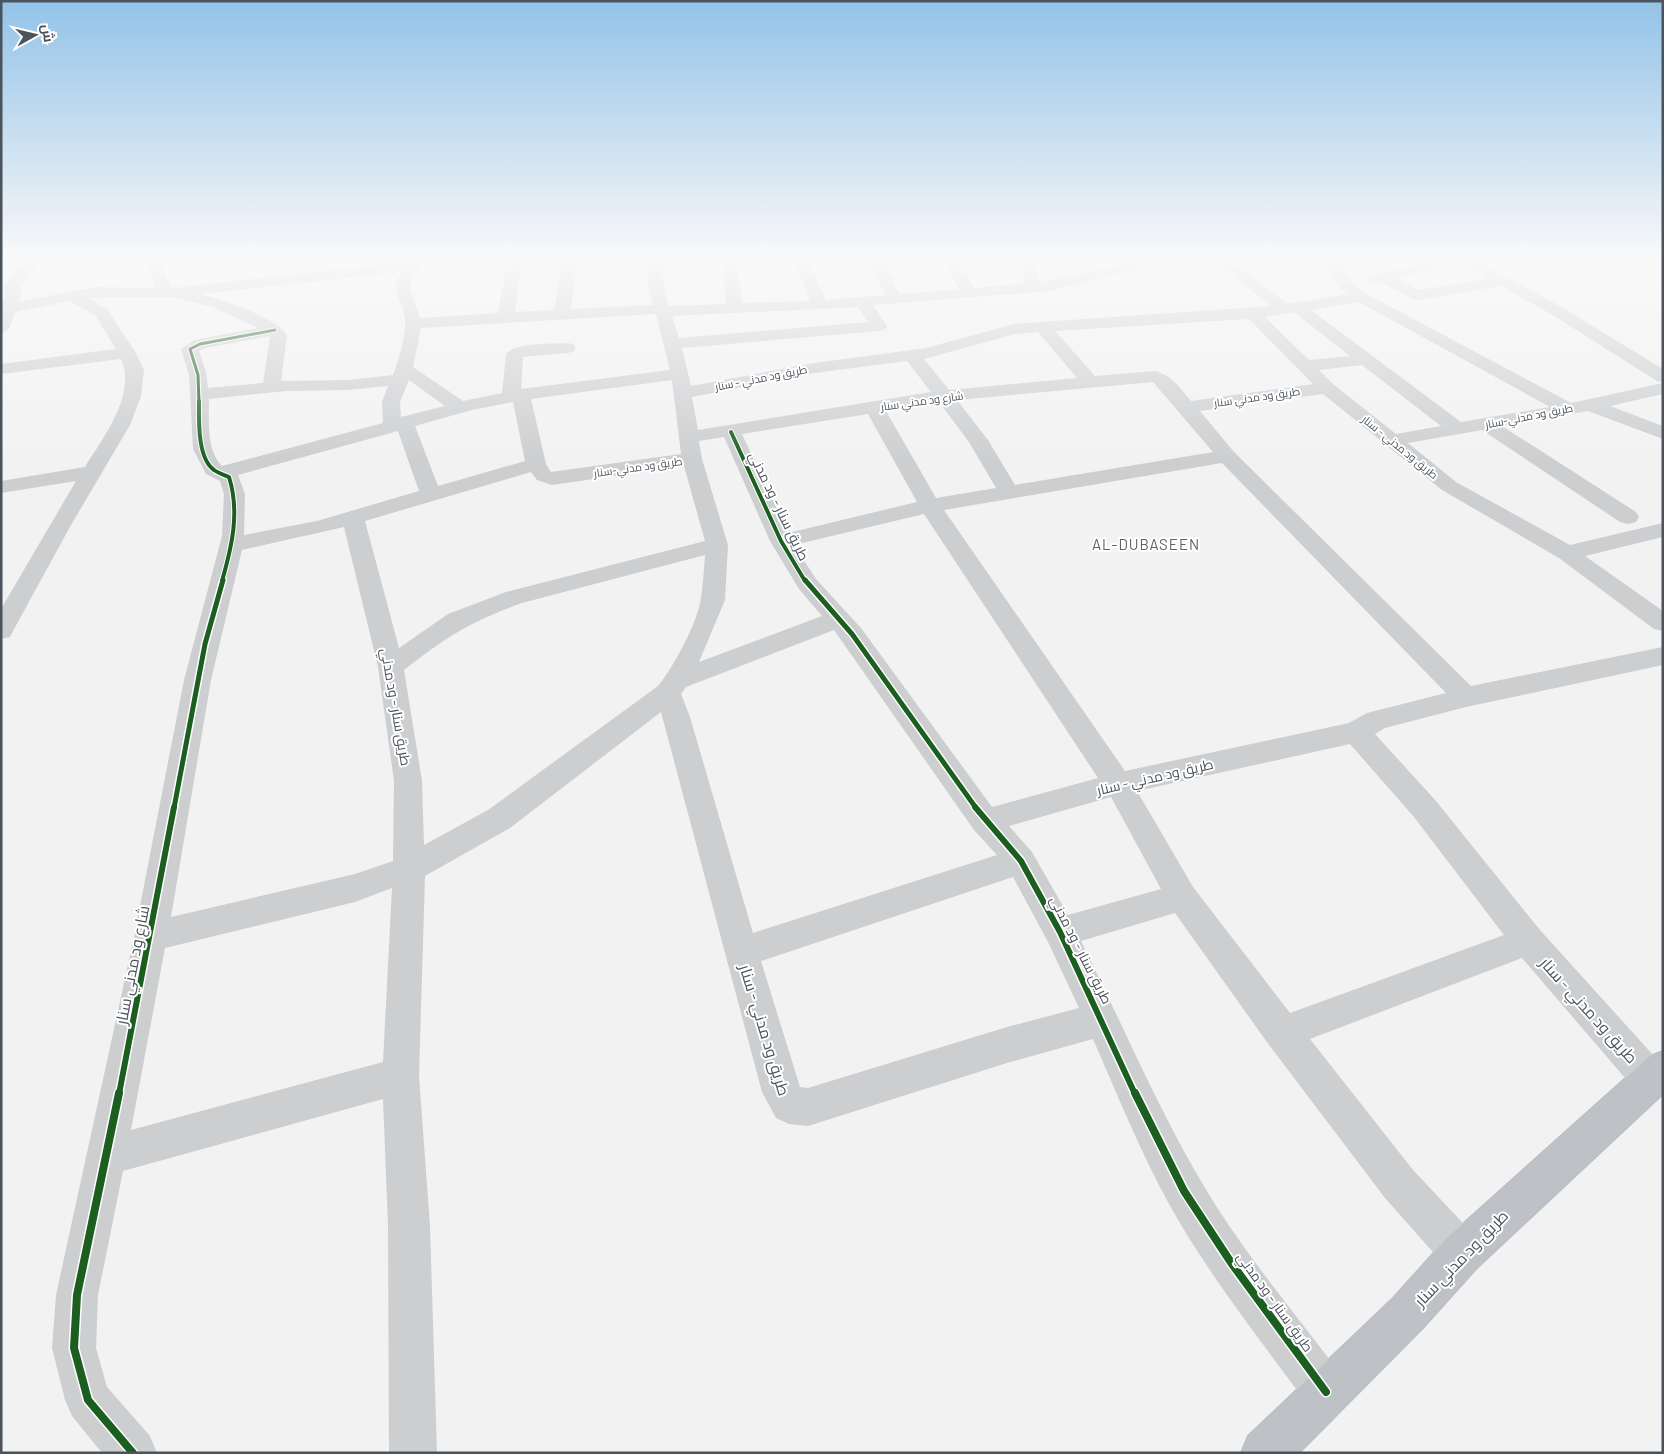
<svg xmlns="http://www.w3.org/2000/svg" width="1664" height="1454" font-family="Barlow,Cairo,sans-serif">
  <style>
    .commercial { fill: #e6e5e1 }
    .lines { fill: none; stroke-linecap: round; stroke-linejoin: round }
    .highway-casing { stroke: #b9bcc0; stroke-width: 2 }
    .minor { fill: #ccced0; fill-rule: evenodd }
    .highway { fill: #bec2c6; fill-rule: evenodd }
    .cycleway-far4-casing { stroke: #fff; stroke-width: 5 }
    .cycleway-far3-casing { stroke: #fff; stroke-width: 6 }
    .cycleway-far2-casing { stroke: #fff; stroke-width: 8 }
    .cycleway-far1-casing { stroke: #fff; stroke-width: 9 }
    .cycleway-casing { stroke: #fff; stroke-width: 11 }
    .cycleway-far4 { stroke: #1b5e20; stroke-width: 3 }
    .cycleway-far3 { stroke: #1b5e20; stroke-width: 4 }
    .cycleway-far2 { stroke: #1b5e20; stroke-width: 5 }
    .cycleway-far1 { stroke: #1b5e20; stroke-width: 6 }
    .cycleway { stroke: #1b5e20; stroke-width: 8 }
    .labels { text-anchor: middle; stroke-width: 4; stroke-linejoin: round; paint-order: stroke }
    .far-street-label { font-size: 11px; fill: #4b535c; stroke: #fff }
    .street-label { font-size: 14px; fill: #4b535c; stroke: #fff }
    .neighbourhood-label { font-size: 15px; letter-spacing: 1px; fill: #5f6165; stroke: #fff }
    .near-street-label { font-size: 16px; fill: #4b535c; stroke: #fff }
  </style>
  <rect width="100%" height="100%" fill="#f3f2f2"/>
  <path class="commercial" d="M1303 259H1372L1337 272Z"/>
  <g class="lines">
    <defs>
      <path id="highway" d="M1663 1051V1094L1477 1268 1423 1328 1299 1453H1241L1248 1436 1393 1298 1447 1238 1650 1056Z"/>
    </defs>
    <use href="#highway" class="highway-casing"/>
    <g class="minor">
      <path d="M26 259H40L34 270 20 286 21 295 19 302 95 287 155 288 145 259H159L170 287 173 288 427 259 412 280 410 288 420 318 498 313 508 259H522L515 312 554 310 563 259H577L571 309 653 305 648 286 647 259H661L664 286 669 306 726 304 722 259H736L742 303 810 301 793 259H807L826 300 885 295 868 259H882L900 294 959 289 943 259H957L974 288 1025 283 1020 259H1034L1040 282 1145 259H1170L1168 262 1050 291 873 305 887 326 885 330 879 331 682 348 691 386 815 363 926 348 1014 324 1271 306 1212 259H1228L1288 304 1348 294 1341 288 1321 259H1335L1351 282 1367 294 1571 403 1663 383V394L1610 406 1663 426V439L1588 411 1502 426 1636 512 1639 517 1636 522 1628 524 1620 522 1482 430 1408 443 1456 482 1570 545 1663 523V537L1585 556 1663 611V631L1654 629 1559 558 1442 490 1323 394 1200 411 1234 452 1471 686 1663 647V665L1466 707 1385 728 1375 734 1436 801 1540 930 1663 1066V1092L1650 1098 1637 1092 1522 958 1310 1039 1413 1170 1477 1238 1483 1253 1477 1268 1462 1274 1447 1268 1385 1198 1269 1045 1175 913 1081 941C1120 1019 1154 1100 1198 1176 1238 1246 1293 1311 1342 1376L1349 1392 1342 1408 1326 1415 1310 1408C1262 1342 1209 1276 1169 1204 1140 1151 1117 1094 1093 1039L1007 1063 808 1126 789 1124 776 1118 762 1092 661 712 510 828 425 876 419 1076 430 1226 437 1453H389L388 1226 383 1099 123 1171 98 1295 96 1348 107 1387 150 1436 157 1453H102L72 1416 65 1400 52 1348 56 1295 134 937 184 680 222 536 224 494 220 481 206 474 193 449 189 375 181 349 194 340 258 328 213 307 173 297 88 298 107 309 136 353 144 370 141 396 130 425 71 525 13 631 10 637 1 639V609L76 481 1 493V481L85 467C103 438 137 394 121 359L1 374V364L116 349 95 315 70 301 15 312 9 329 1 334V305L5 295 4 285ZM402 272C386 291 407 304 405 324 405 340 398 361 393 375L347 380 281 381 287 335C275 317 222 299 200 294ZM1359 302 1550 407 1461 422 1311 310ZM858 307 868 322 679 338 672 316ZM1294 312 1350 356 1309 360 1265 317ZM656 314 670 370 521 389 523 357 567 353 573 352 576 348 573 344 567 343C553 344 515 342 506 354L502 393 463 401 413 367 421 328ZM1249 319 1313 384 1191 401C1180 388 1172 375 1155 371L1095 376 1055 331ZM1038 332 1077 378 949 390 924 359 1015 334ZM270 336 263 383 208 388 206 372 199 351 205 348ZM907 361 931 392 698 430 692 397 815 373ZM1362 365 1441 426 1396 434 1333 384 1319 370ZM409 380 445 406 401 417 400 402ZM672 380 681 454 551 472 546 464 531 399ZM1153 382 1213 452 1015 485 988 440 957 400ZM388 386 382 402 383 423 222 466C206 450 209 420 209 399L286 391 347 390ZM513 402 525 461 438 486 415 426 472 410ZM939 402 969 442 996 488 936 498 886 411ZM868 414 917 502 788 533 742 434ZM398 431 419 491 317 521 244 535 245 494 238 475ZM724 437 770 541 799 589 822 616 699 662 725 600 728 545 702 459 699 441ZM1222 463 1446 693 1367 713 1349 723 1125 771 944 510ZM684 466 705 541 506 592 448 614 399 648 365 521 531 472 537 480 552 485ZM924 514 1098 778 992 807 861 628 816 579 794 545ZM344 527 378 667 394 781 393 861 355 874 171 917 211 680 242 550ZM705 555C704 569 703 584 701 598 697 624 674 666 658 686L488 810 424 845 422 781 404 670C446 637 471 621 522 603ZM834 630 974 830 997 855 753 933 690 717 681 694 686 687ZM1350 744 1414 817 1504 935 1290 1013 1193 887 1137 791ZM1111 797 1161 889 1068 915 1032 852 1009 826ZM1013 877 1048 942 1079 1008 1007 1027 808 1088 800 1087 761 961ZM392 888 383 1062 131 1130 165 948 355 902Z"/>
      <path d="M1443 259H1474L1563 308 1663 369V382L1657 381 1551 314 1501 286 1416 300 1379 282 1373 284 1365 279 1368 276ZM1461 264 1488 279 1418 290 1396 278Z"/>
      <path d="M1629 259H1663V266L1636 263Z"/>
    </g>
    <use href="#highway" class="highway"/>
    <defs>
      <path id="cycleway-far4" d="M199 402 198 375 190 349 200 344 275 330"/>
      <g id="cycleway-far3">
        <path d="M199 401C199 419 197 458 214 470 218 473 224 475 229 477 240 512 232 546 222 581"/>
        <path d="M731 432 781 541 805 581"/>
      </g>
      <g id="cycleway-far2">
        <path d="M805 580 852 634 976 808"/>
        <path d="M174 808 205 644 223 580"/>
      </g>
      <g id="cycleway-far1">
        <path d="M975 807 1021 861 1060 932 1135 1094"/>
        <path d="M119 1094 174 807"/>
      </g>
      <g id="cycleway">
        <path d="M119 1093 77 1295 74 1348 88 1400 133 1453"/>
        <path d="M1135 1093 1184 1191 1232 1264 1326 1392"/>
      </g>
    </defs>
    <use href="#cycleway-far4" class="cycleway-far4-casing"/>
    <use href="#cycleway-far3" class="cycleway-far3-casing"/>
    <use href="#cycleway-far2" class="cycleway-far2-casing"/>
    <use href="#cycleway-far1" class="cycleway-far1-casing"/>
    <use href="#cycleway" class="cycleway-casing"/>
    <use href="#cycleway-far4" class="cycleway-far4"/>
    <use href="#cycleway-far3" class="cycleway-far3"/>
    <use href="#cycleway-far2" class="cycleway-far2"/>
    <use href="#cycleway-far1" class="cycleway-far1"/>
    <use href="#cycleway" class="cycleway"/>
  </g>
  <linearGradient id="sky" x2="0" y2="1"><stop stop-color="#93c3e8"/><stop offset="0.56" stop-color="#faf9f9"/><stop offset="1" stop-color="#faf9f9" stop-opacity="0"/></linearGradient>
  <rect width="1664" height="462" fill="url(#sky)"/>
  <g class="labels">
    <g class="far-street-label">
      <text transform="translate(761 378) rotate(-11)" y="4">طريق ود مدني - سنار</text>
      <text transform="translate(1257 397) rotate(-8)" y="4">طريق ود مدني سنار</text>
      <text transform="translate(922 401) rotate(-8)" y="4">شارع ود مدني سنار</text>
      <text transform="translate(1529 416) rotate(-11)" y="4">طريق ود مدني-سنار</text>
      <text transform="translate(1400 447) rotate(39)" y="4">طريق ود مدني - سنار</text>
      <text transform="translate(638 467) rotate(-8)" y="4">طريق ود مدني-سنار</text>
    </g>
    <g class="street-label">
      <text transform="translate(779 506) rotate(64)" y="5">طريق سنار - ود مدني</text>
      <text transform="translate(396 707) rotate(80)" y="5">طريق سنار - ود مدني</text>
      <text transform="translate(1155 777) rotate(-13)" y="5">طريق ود مدني - سنار</text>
      <text transform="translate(1081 950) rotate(63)" y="5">طريق سنار - ود مدني</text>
      <text transform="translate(1275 1302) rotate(54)" y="5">طريق سنار - ود مدني</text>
    </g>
    <g class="neighbourhood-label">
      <text x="1146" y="550">AL-DUBASEEN</text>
    </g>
    <g class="near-street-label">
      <text transform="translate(132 965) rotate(-79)" y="6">شارع ود مدني سنار</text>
      <text transform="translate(1589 1010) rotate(48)" y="6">طريق ود مدني - سنار</text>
      <text transform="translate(765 1030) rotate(73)" y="6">طريق ود مدني - سنار</text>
      <text transform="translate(1461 1258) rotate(-46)" y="6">طريق ود مدني سنار</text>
    </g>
  </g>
  <rect width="1664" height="1454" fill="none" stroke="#4b535c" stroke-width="5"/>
  <g transform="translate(35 35) rotate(82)" stroke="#ffffff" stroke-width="4" paint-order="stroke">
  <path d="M0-4L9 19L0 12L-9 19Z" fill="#4b535c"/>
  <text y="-8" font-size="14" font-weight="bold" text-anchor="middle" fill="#4b535c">ش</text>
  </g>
</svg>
